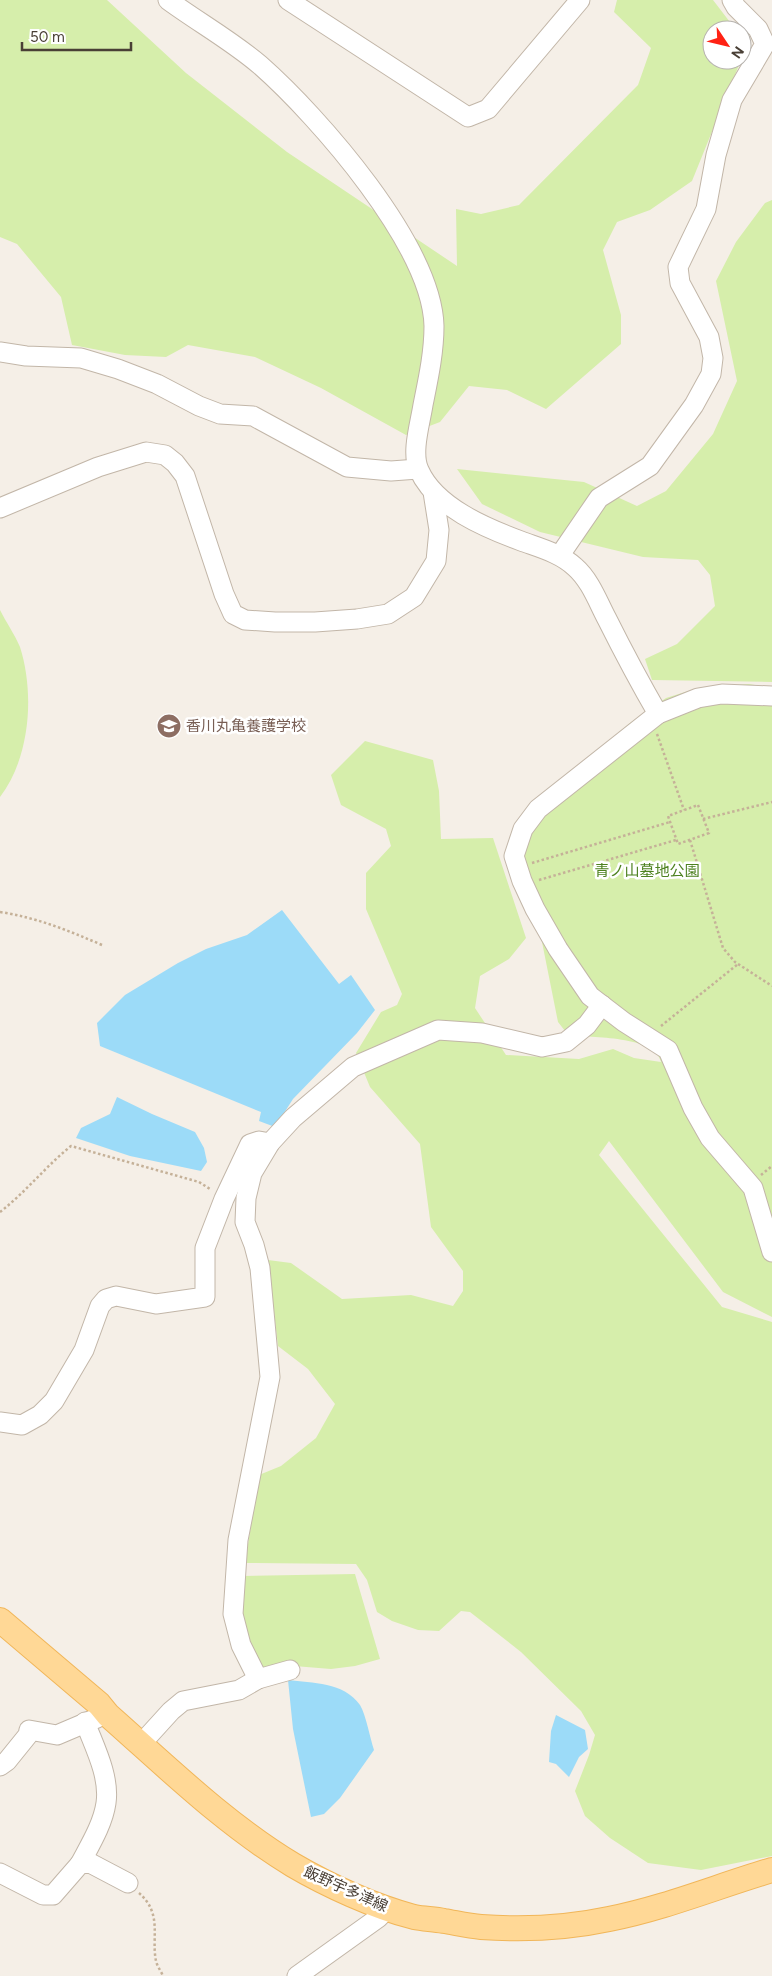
<svg xmlns="http://www.w3.org/2000/svg" width="772" height="1976" font-family="Figtree,'Noto Sans JP',sans-serif">
  <style>
    .green { fill: #d6eeab }
    .water { fill: #9cdbf8 }
    .lines { fill: none; stroke-linecap: round; stroke-linejoin: round }
    .minor-casing { stroke: #c2b6a8; stroke-width: 21 }
    .major-casing { stroke: #f1b659; stroke-width: 26 }
    .path { stroke: #c5b198; stroke-width: 2.5; stroke-dasharray: 2.5 2.5; stroke-linecap: butt }
    .minor { stroke: #fff; stroke-width: 19 }
    .major { stroke: #ffd896; stroke-width: 24 }
    .labels { text-anchor: middle; stroke-width: 5; stroke-linejoin: round; paint-order: stroke }
    .education-label { font-size: 15px; fill: #785e54; stroke: #fff; text-anchor: start }
    .park-label { font-size: 15px; fill: #4e8221; stroke: #fff }
    .street-label { font-size: 15px; fill: #493f35; stroke: #fff }
  </style>
  <rect width="100%" height="100%" fill="#f5efe7"/>
  <g class="green">
    <path d="M0 0H107L186 73 287 152 457 266 456 209 481 214 519 205 638 85 651 48 614 12 617 0H713L736 30H712V60H739V65L692 181 650 210 617 222 603 250 621 315V344L546 409 507 390 469 386 440 422 406 435 321 388 255 357 188 345 166 357 125 355 72 345 61 297 17 244 0 237Z"/>
    <path d="M772 200V682L652 680 645 659 677 644 715 606 710 575 698 560 643 557 540 532 482 504 457 469 584 482 637 506 666 491 713 434 737 381 716 281 736 242 765 203Z"/>
    <path d="M0 610C6 622 15 635 20 647 35 694 30 758 0 797Z"/>
    <path d="M749 684 772 688V1317L723 1292 609 1141 599 1155 722 1307 772 1322V1856L701 1870 648 1863 610 1838 585 1816 575 1791 589 1755 595 1735 581 1711 521 1652 470 1612 461 1611 439 1631 418 1630 392 1621 377 1612 367 1580 356 1564 245 1563 259 1475 281 1466 316 1438 335 1404 308 1369 278 1346 268 1260 291 1263 342 1299 411 1295 453 1306 463 1291V1271L431 1227 420 1144 370 1087 356 1053 381 1012 397 1005 402 994 366 909V873L391 846 386 829 341 805 331 775 365 741 433 760 439 791 441 839 493 838 526 938 509 959 480 976 475 1008 506 1055 579 1059 613 1049 634 1058 661 1062C656 1036 591 1037 569 1036L558 1022 540 932 510 846 588 759 630 723 666 698 698 688Z"/>
    <path d="M355 1574 380 1659 355 1666 331 1669 294 1666 262 1671 238 1615 241 1576Z"/>
  </g>
  <g class="water">
    <path d="M282 910 339 984 351 975 375 1010 357 1033 293 1099 275 1127 259 1121 261 1112 100 1046 97 1023 125 995 178 963 206 949 247 935Z"/>
    <path d="M117 1097 152 1114 195 1132 204 1148 207 1162 201 1171 130 1156 76 1138 81 1128 110 1114Z"/>
    <path d="M288 1680C312 1683 344 1682 360 1705 366 1715 370 1738 374 1750L340 1798 324 1814 311 1817 293 1729Z"/>
    <path d="M556 1715 585 1730 588 1749 579 1757 569 1777 556 1764 549 1762 551 1731Z"/>
  </g>
  <g class="lines">
    <defs>
      <g id="minor">
        <path d="M168 0C198 22 232 41 260 65 319 117 432 246 434 326 434 353 428 380 423 405 420 424 411 453 419 470 435 507 486 528 521 541 540 548 560 553 575 567 590 580 598 602 607 619 623 651 640 683 658 714"/>
        <path d="M288 0 468 117 488 109 580 0"/>
        <path d="M0 352 26 356 81 358 118 369 157 384 199 406 220 414 253 416 347 467 391 471 418 469"/>
        <path d="M0 508 98 467 146 452 165 455 175 463 185 476 224 594 233 614 245 620 275 622H315L357 619 388 614 414 597 436 561 439 530 433 492"/>
        <path d="M560 555 599 498 650 466 694 405 711 374 713 358 709 337 680 283 678 267 706 209 716 155 732 100 765 44 758 29 736 7 732 0"/>
        <path d="M772 696 722 694 698 698 658 714 538 809 523 829 514 856 522 881 535 909 558 949 590 996 624 1022 668 1050 693 1108 710 1138 753 1188 772 1252"/>
        <path d="M0 1422 22 1425 40 1415 54 1401 84 1350 100 1306 106 1299 116 1296 156 1304 205 1297V1248L224 1199 250 1144 259 1141 270 1143"/>
        <path d="M258 1679 241 1645 233 1614 238 1540 270 1377 260 1268 254 1245 245 1222 246 1198 252 1173 270 1143 293 1118 353 1067 438 1030 482 1033 542 1047 566 1042 587 1025 602 1005"/>
        <path d="M141 1744 171 1711 183 1701 239 1690 258 1679 290 1670"/>
        <path d="M0 1766 7 1761 28 1735 29 1730 57 1735 97 1718"/>
        <path d="M80 1864C90 1845 103 1824 106 1803 110 1776 94 1746 85 1722"/>
        <path d="M0 1873 43 1895H53L80 1864 90 1863 128 1883"/>
        <path d="M297 1976 378 1918 388 1908"/>
      </g>
      <path id="major" d="M0 1620 99 1704 108 1715C167 1767 225 1824 293 1865 327 1885 375 1907 414 1917 424 1919 434 1919 444 1921 456 1923 469 1926 481 1927 524 1930 567 1928 609 1919 665 1908 718 1886 772 1870"/>
    </defs>
    <use href="#minor" class="minor-casing"/>
    <use href="#major" class="major-casing"/>
    <g class="path">
      <path d="M657 734 684 810"/>
      <path d="M698 805 709 833 678 844 668 816Z"/>
      <path d="M703 819 772 802"/>
      <path d="M690 840 723 948 735 962 772 986"/>
      <path d="M532 863 670 822"/>
      <path d="M539 880 676 840"/>
      <path d="M0 912C38 918 67 930 102 945"/>
      <path d="M661 1026 738 964"/>
      <path d="M761 1175 772 1166"/>
      <path d="M0 1212C26 1192 46 1166 71 1146L199 1182 210 1189"/>
      <path d="M139 1893C163 1914 151 1937 156 1961 157 1966 161 1971 163 1976"/>
    </g>
    <use href="#minor" class="minor"/>
    <use href="#major" class="major"/>
  </g>
  <defs>
    <symbol id="school-disc" viewBox="-11 -11 22 22"><circle r="9.5" fill="#8d6e63" stroke="#fff"/><path d="M0-5L7-2L0 1L-7-2ZM-4 1L0 2.5L4 1V4Q0 6-4 4Z" fill="#fff"/></symbol>
  </defs>
  <g fill-rule="evenodd">
    <use href="#school-disc" x="155" y="712" width="28" height="28"/>
  </g>
  <g class="labels">
    <g class="education-label">
      <text x="186" y="731">香川丸亀養護学校</text>
    </g>
    <g class="park-label">
      <text x="647" y="876">青ノ山墓地公園</text>
    </g>
    <g class="street-label">
      <text transform="translate(346 1889) rotate(24)" y="5">飯野宇多津線</text>
    </g>
  </g>
  <g transform="translate(727 45) rotate(125)"><circle r="24" fill="#ffffff" stroke="#b6b2ae"/>
  <path d="M0-4L9 19L0 12L-9 19Z" fill="#ff2214"/>
  <text y="-8" font-size="14" font-weight="bold" text-anchor="middle" fill="#493f35">N</text>
  </g>
  <path d="M22 42v8h109v-8" fill="none" stroke="#493f35" stroke-width="2.5"/>
  <text x="30" y="42" font-size="15" fill="#493f35" stroke="#ffffff" stroke-width="4" paint-order="stroke">50 m</text>
</svg>
